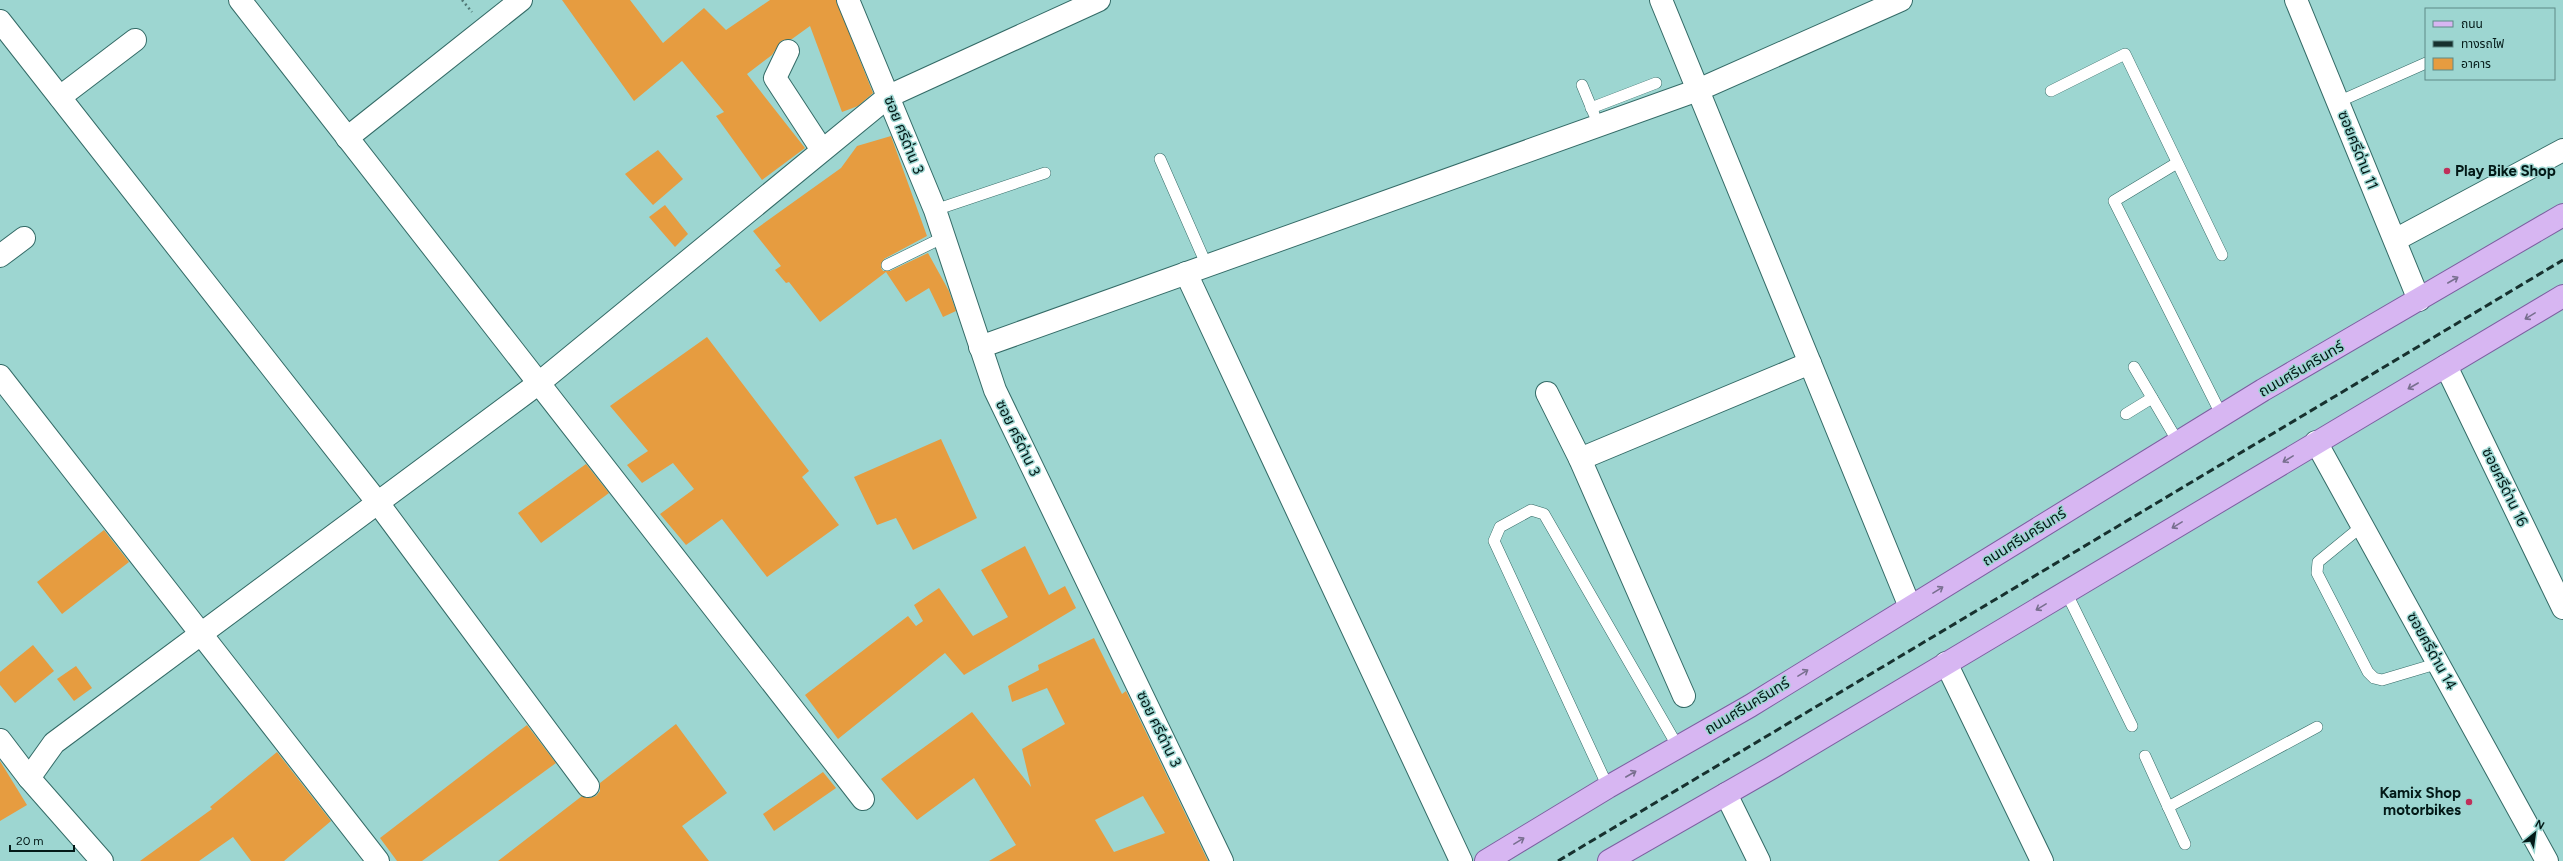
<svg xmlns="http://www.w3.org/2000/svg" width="2563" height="861" font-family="Figtree,'Noto Sans Thai',sans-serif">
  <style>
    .building { fill: #e69c40; fill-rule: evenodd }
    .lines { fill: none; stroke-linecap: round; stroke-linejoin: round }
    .service-casing { stroke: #346b67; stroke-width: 12 }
    .minor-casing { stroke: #346b67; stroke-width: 24 }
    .primary-casing { stroke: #7c5fa0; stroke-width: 24 }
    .path { stroke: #507875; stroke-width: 2.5; stroke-dasharray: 2 3; stroke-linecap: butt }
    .service { stroke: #fff; stroke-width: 11 }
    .minor { stroke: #fff; stroke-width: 22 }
    .primary { stroke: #d7b6f2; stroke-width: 22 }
    .rail { stroke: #17312f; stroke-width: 3; stroke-dasharray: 8 4; stroke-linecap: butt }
    .oneway { stroke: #786f8f }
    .poi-dot { fill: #bf305a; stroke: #9dd6d1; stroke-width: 1.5 }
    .labels { text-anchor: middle; stroke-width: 3; stroke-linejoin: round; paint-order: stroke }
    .street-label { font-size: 15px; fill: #031917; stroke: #9dd6d1 }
    .poi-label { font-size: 15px; font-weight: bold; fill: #031917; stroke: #9dd6d1; text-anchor: start }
  </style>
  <rect width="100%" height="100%" fill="#9dd6d1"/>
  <g class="building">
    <path d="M562 0H630L663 43 704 8 726 30 770 0H836L873 93 858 106 842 112 810 26 792 39 781 41 772 55 747 74 805 148 762 180 716 116 724 112 682 61 634 101Z"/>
    <path d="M891 136 927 236 884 259 881 268 883 271H890L928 253 949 291 956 311 943 317 929 288 906 302 886 272 820 322 789 282 786 283 775 270 781 266 753 231 841 168 857 146Z"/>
    <path d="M658 150 683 179 653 205 625 174Z"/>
    <path d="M665 205 688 234 675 247 649 217Z"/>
    <path d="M707 337 809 471 802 477 839 525 767 577 722 519 686 545 660 514 694 489 673 463 642 483 627 465 648 451 610 406Z"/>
    <path d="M941 439 977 518 913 550 896 518 877 525 854 477Z"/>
    <path d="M586 464 609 493 541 543 518 513Z"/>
    <path d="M104 530 129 562 62 614 37 582Z"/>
    <path d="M1025 546 1049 595 1065 586 1076 608 964 675 945 653 838 739 805 695 908 616 916 626 923 621 914 605 939 588 973 636 1008 617 981 570Z"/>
    <path d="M1094 638 1122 694 1126 691 1208 861H989L1016 845 974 778 917 820 881 779 972 712 1031 787 1022 749 1065 724 1047 688 1012 702 1008 686 1039 670 1038 665ZM1143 796 1165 833 1114 852 1095 820Z"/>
    <path d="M33 645 54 671 15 703 0 685V672Z"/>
    <path d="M76 666 92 688 74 701 57 679Z"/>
    <path d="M676 724 727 793 682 826 709 861H498L582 796 589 798 596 796 600 791V783Z"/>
    <path d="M527 725 556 763 422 861H397L380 838Z"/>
    <path d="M277 752 331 821 284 861H251L233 837 199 861H140L212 809 210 807Z"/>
    <path d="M0 761 27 805 0 821Z"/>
    <path d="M823 772 836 788 774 831 763 814Z"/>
  </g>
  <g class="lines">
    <defs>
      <g id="service">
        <path d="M1582 85 1594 114"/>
        <path d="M2051 91 2125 54 2222 255"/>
        <path d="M2338 102 2426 63"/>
        <path d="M1591 108 1656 83"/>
        <path d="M1160 159 1207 266"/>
        <path d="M2177 163 2114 201 2222 416"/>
        <path d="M935 210 1045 173"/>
        <path d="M887 265 944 237"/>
        <path d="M2134 367 2178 442"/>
        <path d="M2126 414 2152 398"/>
        <path d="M2362 526 2318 562 2317 573 2368 672 2374 678 2382 680 2439 663"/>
        <path d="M2066 592 2132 726"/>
        <path d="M2145 756 2185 844"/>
        <path d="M1608 787 1494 541 1500 527 1531 510 1544 514 1678 747"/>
        <path d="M2168 807 2317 727"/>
      </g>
      <g id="minor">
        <path d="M240 0 863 799"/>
        <path d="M848 0 935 210 995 390 1222 861"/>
        <path d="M1661 0 1910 607"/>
        <path d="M2296 0 2419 300"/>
        <path d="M0 21 378 503 588 786"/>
        <path d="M788 51 775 78 822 150"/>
        <path d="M60 97 135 40"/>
        <path d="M347 138 521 0"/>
        <path d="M2395 240 2563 150"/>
        <path d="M0 256 24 238"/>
        <path d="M1186 273 1461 861"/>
        <path d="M980 347 1698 90 1901 0"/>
        <path d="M2446 366 2563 608"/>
        <path d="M0 376 378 861"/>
        <path d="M1547 393 1580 459 1684 696"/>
        <path d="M2316 442 2547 861"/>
        <path d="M1580 459 1810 363"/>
        <path d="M1946 663 2042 861"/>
        <path d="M0 740 29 778 102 861"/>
        <path d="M29 778 54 743 539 383 889 96 1099 0"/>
        <path d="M1726 794 1759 861"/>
      </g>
      <g id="primary">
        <path d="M1486 861 1608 787 1750 706 2263 390 2563 215"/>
        <path d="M1609 861 1773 767 2563 296"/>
      </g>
    </defs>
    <use href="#service" class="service-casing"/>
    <use href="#minor" class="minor-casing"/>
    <use href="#primary" class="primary-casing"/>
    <path class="path" d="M462 0 472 12"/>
    <use href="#service" class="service"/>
    <use href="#minor" class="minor"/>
    <use href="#primary" class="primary"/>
    <path class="rail" d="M1558 861 2563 260"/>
  </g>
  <defs><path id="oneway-shaft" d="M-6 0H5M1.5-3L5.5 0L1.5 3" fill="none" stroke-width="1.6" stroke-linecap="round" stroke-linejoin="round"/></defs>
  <g class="oneway">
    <use href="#oneway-shaft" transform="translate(2453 280) rotate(-30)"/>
    <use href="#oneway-shaft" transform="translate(2530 316) rotate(149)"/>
    <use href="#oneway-shaft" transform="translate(2413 386) rotate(150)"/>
    <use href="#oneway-shaft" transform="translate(2288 459) rotate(149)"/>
    <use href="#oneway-shaft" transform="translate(2177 525) rotate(149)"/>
    <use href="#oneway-shaft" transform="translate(1938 590) rotate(-32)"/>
    <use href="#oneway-shaft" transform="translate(2041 607) rotate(149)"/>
    <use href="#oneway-shaft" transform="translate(1803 673) rotate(-32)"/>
    <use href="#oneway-shaft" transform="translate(1631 774) rotate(-30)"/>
    <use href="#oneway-shaft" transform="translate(1519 841) rotate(-31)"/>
  </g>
  <g class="poi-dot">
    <circle cx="2447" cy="171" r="4"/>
    <circle cx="2469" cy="802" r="4"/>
  </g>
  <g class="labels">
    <g class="street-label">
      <text transform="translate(904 135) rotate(68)" y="5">ซอย ศรีด่าน 3</text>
      <text transform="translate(2358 150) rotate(68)" y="5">ซอยศรีด่าน 11</text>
      <text transform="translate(2301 369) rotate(-30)" y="5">ถนนศรีนครินทร์</text>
      <text transform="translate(1018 438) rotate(64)" y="5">ซอย ศรีด่าน 3</text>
      <text transform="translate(2505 487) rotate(64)" y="5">ซอยศรีด่าน 16</text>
      <text transform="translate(2024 537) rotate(-32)" y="5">ถนนศรีนครินทร์</text>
      <text transform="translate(2432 651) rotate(61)" y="5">ซอยศรีด่าน 14</text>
      <text transform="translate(1747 706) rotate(-31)" y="5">ถนนศรีนครินทร์</text>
      <text transform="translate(1159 729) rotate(64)" y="5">ซอย ศรีด่าน 3</text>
    </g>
    <g class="poi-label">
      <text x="2455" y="176">Play Bike Shop</text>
      <text x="2461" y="798" text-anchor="end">Kamix Shop<tspan x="2461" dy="17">motorbikes</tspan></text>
    </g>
  </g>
  <rect x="2425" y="8" width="130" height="72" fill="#9dd6d1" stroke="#5f8a87"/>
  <rect x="2433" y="21" width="20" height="6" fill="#d7b6f2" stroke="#5f8a87"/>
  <text x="2461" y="28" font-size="12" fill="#031917">ถนน</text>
  <rect x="2433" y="41" width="20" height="6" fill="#17312f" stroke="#5f8a87"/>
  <text x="2461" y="48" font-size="12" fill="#031917">ทางรถไฟ</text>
  <rect x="2433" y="58" width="20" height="12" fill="#e69c40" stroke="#5f8a87"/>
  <text x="2461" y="68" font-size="12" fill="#031917">อาคาร</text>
  <g transform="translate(2535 833) rotate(29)" stroke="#9dd6d1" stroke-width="3" paint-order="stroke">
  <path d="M0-3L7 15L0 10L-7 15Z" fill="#031917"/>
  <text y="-6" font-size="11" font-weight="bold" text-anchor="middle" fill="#031917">N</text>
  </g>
  <path d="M10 845v6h64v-6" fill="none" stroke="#031917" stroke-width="2"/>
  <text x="16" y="845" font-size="12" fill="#031917" stroke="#9dd6d1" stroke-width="3" paint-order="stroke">20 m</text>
</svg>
